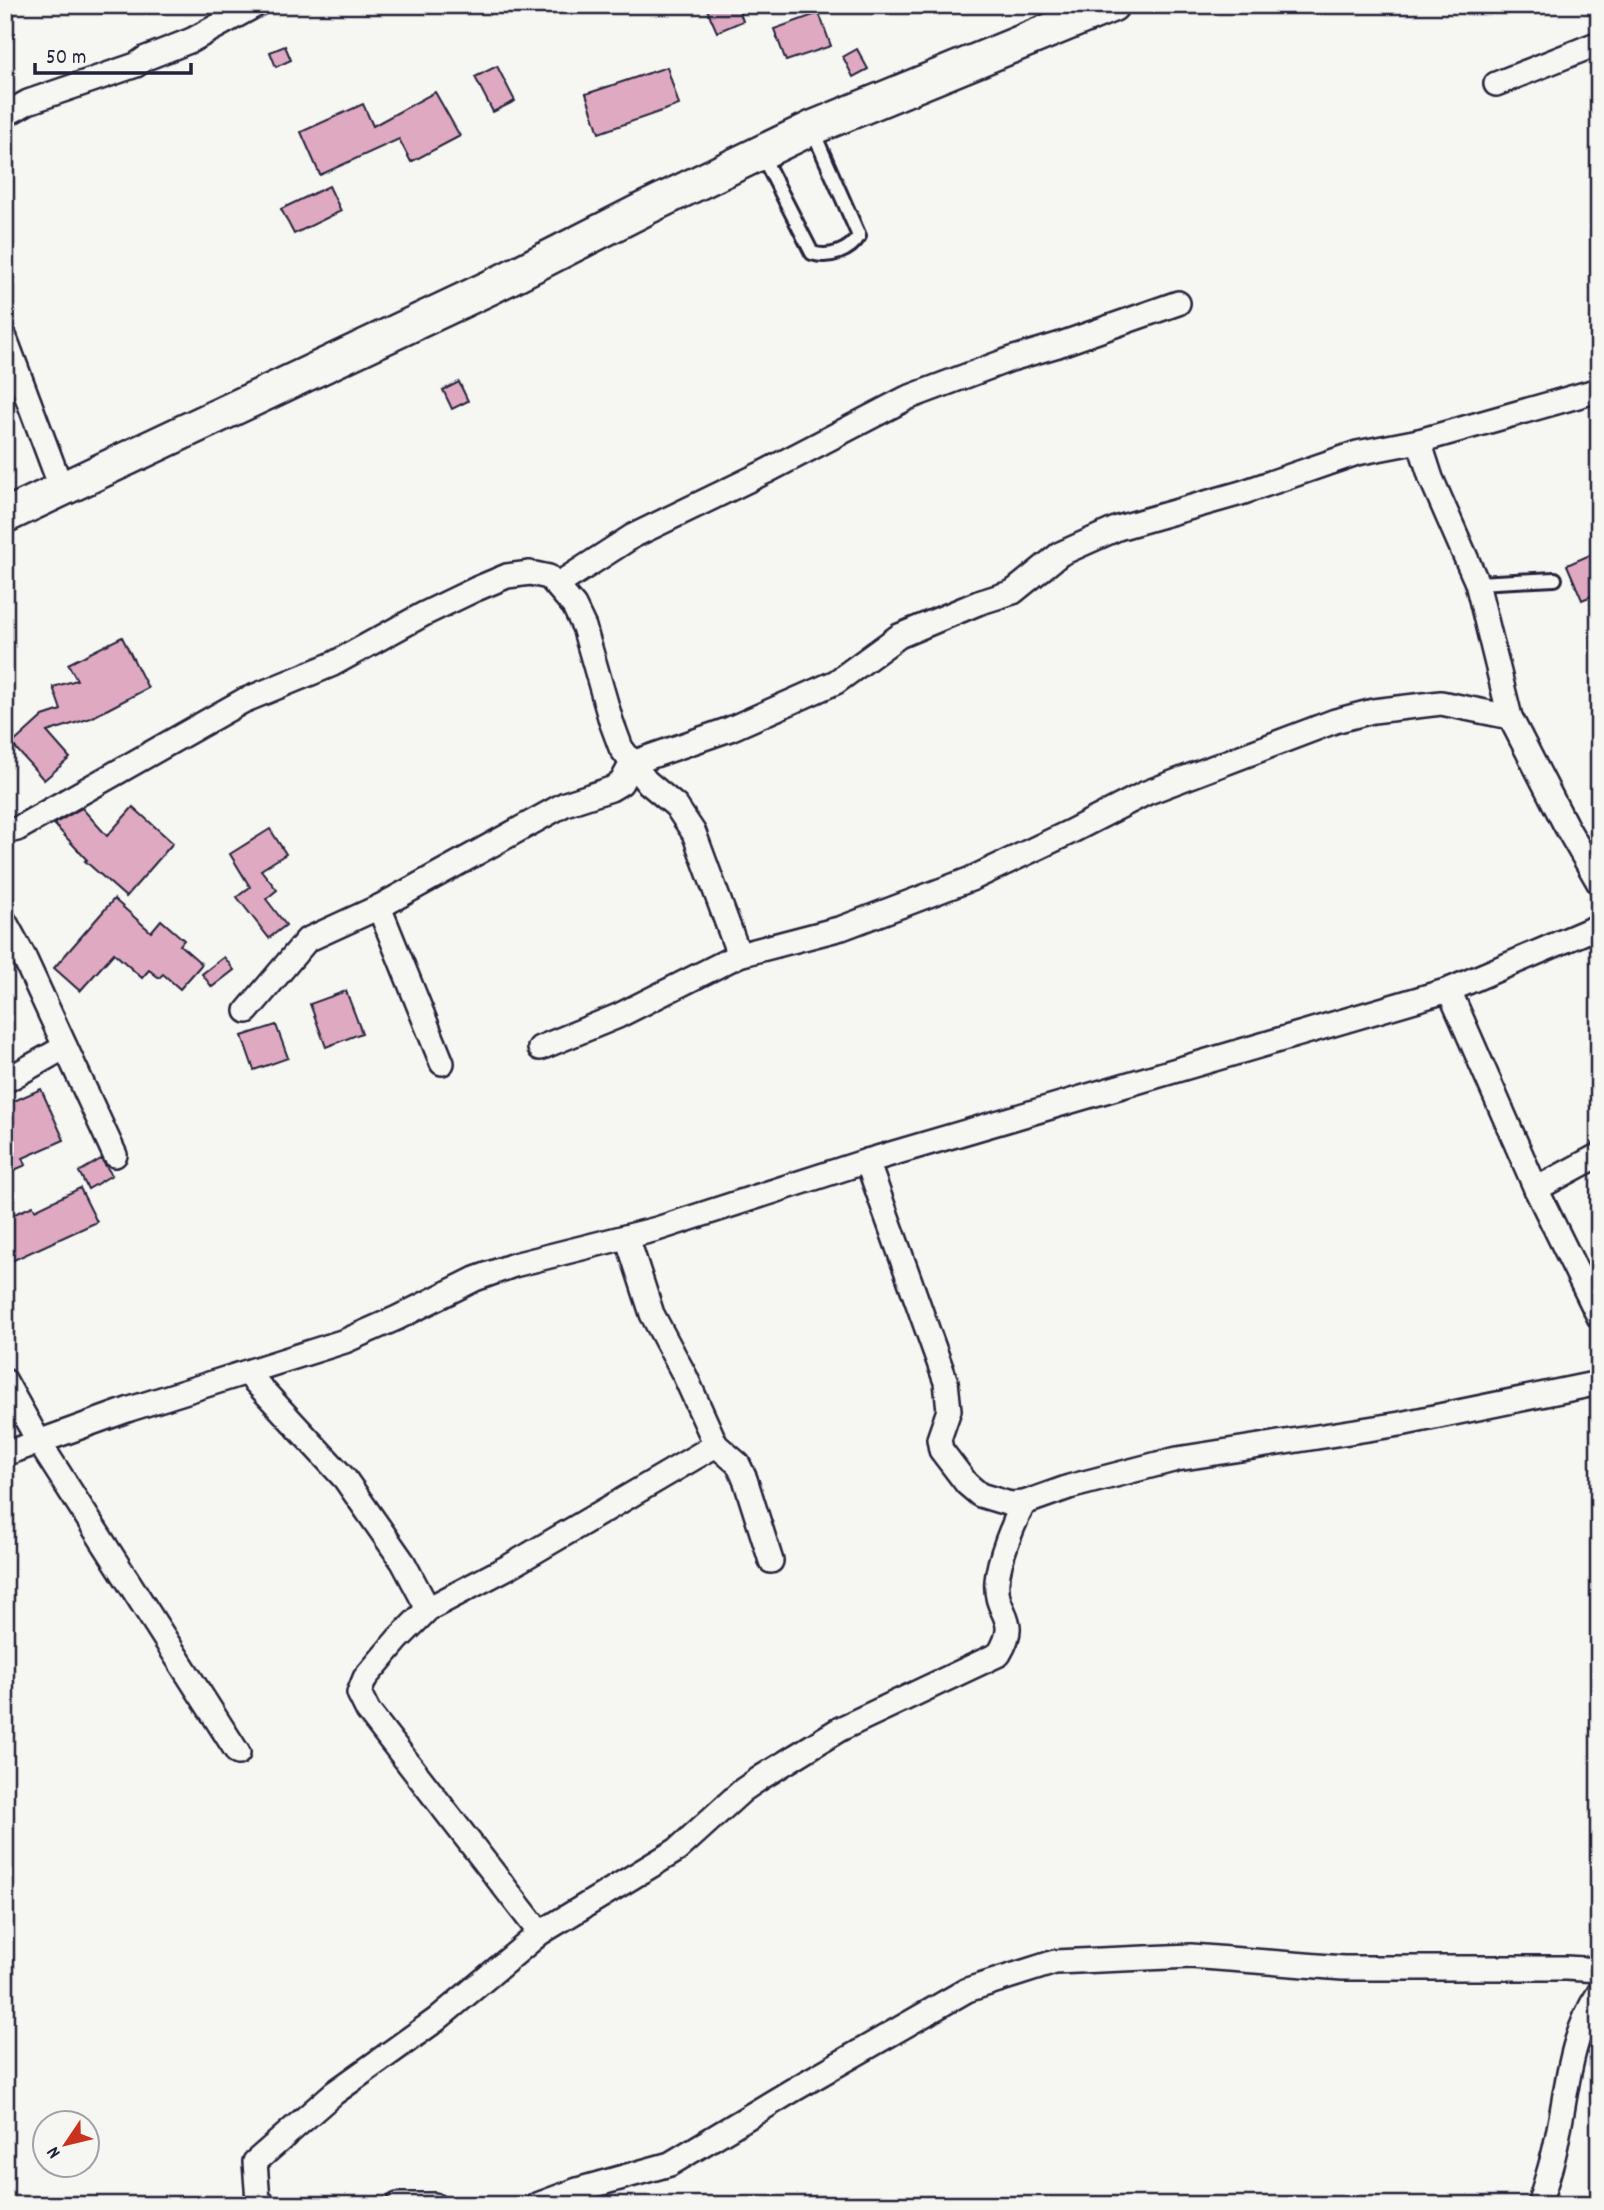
<svg xmlns="http://www.w3.org/2000/svg" width="1604" height="2210" font-family="Dekko,sans-serif">
  <style>
    .building { fill: #dfa9c2; stroke: #22223b; stroke-width: 2 }
    .lines { fill: none; stroke-linecap: round; stroke-linejoin: round }
    .lane-casing { stroke: #22223b; stroke-width: 18 }
    .street-casing { stroke: #22223b; stroke-width: 28 }
    .secondary-casing { stroke: #22223b; stroke-width: 38 }
    .lane { stroke: #f6f6f2; stroke-width: 12 }
    .street { stroke: #f6f6f2; stroke-width: 23 }
    .secondary { stroke: #f6f6f2; stroke-width: 33 }
  </style>
  <rect width="100%" height="100%" fill="#f6f6f2"/>
  <filter id="ink" filterUnits="userSpaceOnUse"><feTurbulence type="fractalNoise" baseFrequency=".0143" numOctaves="2"/><feDisplacementMap in="SourceGraphic" scale="14" xChannelSelector="R" yChannelSelector="G"/><feConvolveMatrix kernelMatrix="1 2 1 2 8 2 1 2 1" color-interpolation-filters="sRGB"/></filter>
  <g filter="url(#ink)">
    <g class="building">
      <path d="M705 5H737L743 21 717 32Z"/>
      <path d="M819 13 831 46 786 61 774 29Z"/>
      <path d="M285 46 291 60 276 67 270 52Z"/>
      <path d="M857 49 868 69 853 77 843 57Z"/>
      <path d="M497 66 515 101 493 112 475 77Z"/>
      <path d="M667 67 679 105 599 133 586 94Z"/>
      <path d="M435 92 460 136 411 162 399 139 320 175 301 132 363 104 373 126Z"/>
      <path d="M329 186 341 211 294 234 281 209Z"/>
      <path d="M459 382 468 401 452 409 443 390Z"/>
      <path d="M1599 551V593L1582 600 1567 565Z"/>
      <path d="M122 637 148 688 91 718 47 732 70 758 44 780 12 744 43 716 61 710 53 687 77 680 68 664Z"/>
      <path d="M133 807 173 843 126 897 85 861 87 860 54 824 82 808 107 836Z"/>
      <path d="M270 829 286 854 261 870 277 890 266 899 286 925 269 938 237 897 250 887 230 854Z"/>
      <path d="M114 899 151 932 161 920 184 940 180 945 202 964 180 989 163 974 159 978 149 970 142 978 114 953 80 991 54 968Z"/>
      <path d="M224 957 234 970 212 987 202 974Z"/>
      <path d="M346 991 362 1033 326 1047 310 1004Z"/>
      <path d="M276 1025 288 1058 254 1070 242 1036Z"/>
      <path d="M41 1089 64 1140 23 1158 26 1165 5 1174V1105Z"/>
      <path d="M101 1159 112 1175 88 1189 79 1172Z"/>
      <path d="M80 1188 97 1222 5 1264V1218L33 1206 35 1210Z"/>
    </g>
    <g class="lines">
      <defs>
        <g id="lane">
          <path d="M761 153 812 253C829 259 850 251 859 236L812 129"/>
          <path d="M1477 583 1555 579"/>
        </g>
        <g id="street">
          <path d="M1496 84 1599 43"/>
          <path d="M5 115 28 102 136 65 146 58 192 40 256 5"/>
          <path d="M5 338 62 490"/>
          <path d="M1599 390 1419 441 1431 478 1477 583 1510 717 1566 826 1599 883"/>
          <path d="M557 585 633 536 765 472 907 398 1011 359 1058 345 1178 303"/>
          <path d="M5 832 17 829 243 701 333 664 424 614 476 589 507 576 530 573 549 577 574 606 584 627 611 721 621 748 646 781 676 806 694 833 739 955"/>
          <path d="M379 907 442 1063"/>
          <path d="M5 922 23 955 115 1155"/>
          <path d="M1449 990 1536 1189 1599 1317"/>
          <path d="M247 1011 307 940 379 907 565 804 611 789 621 783 632 763 730 729 836 682 899 636 978 603 1013 592 1060 554 1118 528 1241 493 1357 453 1419 441"/>
          <path d="M540 1048 618 1016 739 955 842 928 971 879 1068 833 1146 793 1335 721 1373 711 1441 703 1510 717"/>
          <path d="M5 1081 65 1047"/>
          <path d="M867 1161 946 1382 949 1410 939 1439 941 1450 967 1484 980 1495 1010 1504 1024 1503 1069 1487 1177 1459 1400 1424 1599 1383"/>
          <path d="M1536 1189 1599 1155"/>
          <path d="M627 1237 652 1314 685 1376 716 1445 738 1464 745 1479 771 1561"/>
          <path d="M247 1373 345 1479 403 1562 428 1609"/>
          <path d="M5 1381 39 1442 238 1753"/>
          <path d="M5 1454 130 1409 345 1341 397 1318 475 1279 514 1265 657 1229 867 1161 1449 990 1599 926"/>
          <path d="M540 1933 368 1711 359 1693 365 1678 398 1639 428 1609 510 1566 716 1445"/>
          <path d="M265 2205 258 2201 255 2162 334 2093 436 2020 540 1933 677 1850 743 1790 762 1777 840 1729 999 1654C1022 1616 994 1616 997 1581 999 1558 1013 1524 1024 1503"/>
          <path d="M398 2205H434"/>
          <path d="M537 2205 577 2190 670 2164 793 2090 967 1990 1055 1962 1191 1956 1343 1968H1566L1599 1970"/>
          <path d="M1539 2205C1544 2188 1550 2170 1554 2153 1567 2099 1567 2041 1599 1993"/>
        </g>
        <path id="secondary" d="M5 516 491 287 646 208 812 128 1112 5"/>
      </defs>
      <use href="#lane" class="lane-casing"/>
      <use href="#street" class="street-casing"/>
      <use href="#secondary" class="secondary-casing"/>
      <use href="#lane" class="lane"/>
      <use href="#street" class="street"/>
      <use href="#secondary" class="secondary"/>
    </g>
  </g>
  <rect width="1604" height="2210" fill="none" stroke="#f6f6f2" stroke-width="28"/>
  <rect x="14" y="14" width="1576" height="2182" fill="none" stroke="#22223b" stroke-width="2.5" filter="url(#ink)"/>
  <g transform="translate(66 2144) rotate(235)"><circle r="33" fill="#f6f6f2" stroke="#a1a1a9" stroke-width="2"/>
  <path d="M0-5L12 26L0 18L-12 26Z" fill="#c8321e"/>
  <text y="-10" font-size="19" font-weight="bold" text-anchor="middle" fill="#22223b">N</text>
  </g>
  <path d="M35 63v10h156v-10" fill="none" stroke="#22223b" stroke-width="3.5"/>
  <text x="46" y="63" font-size="21" fill="#22223b" stroke="#f6f6f2" stroke-width="5" paint-order="stroke">50 m</text>
</svg>
